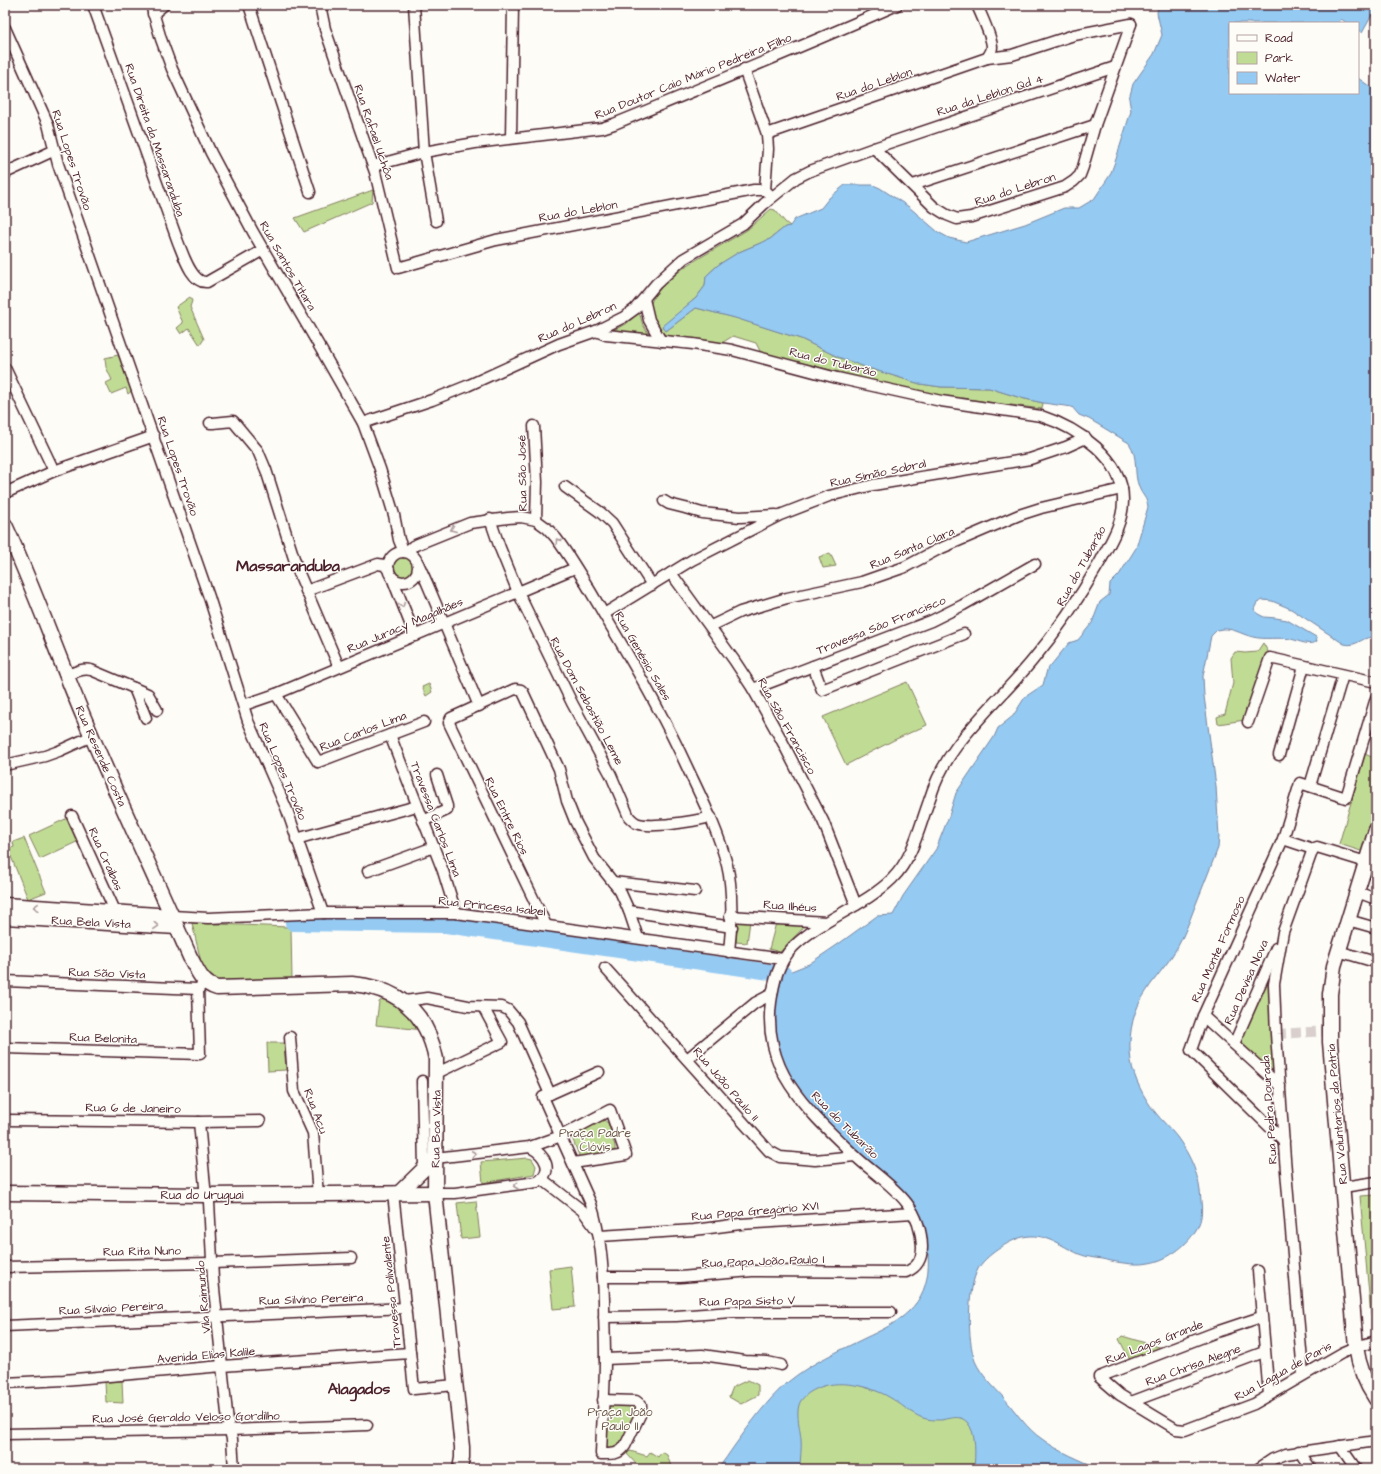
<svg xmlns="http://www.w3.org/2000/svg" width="1381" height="1474" font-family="'Architects Daughter',sans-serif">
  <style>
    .green { fill: #c0dc94; stroke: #857e60 }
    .water { fill: #95caf2; stroke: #7786a2 }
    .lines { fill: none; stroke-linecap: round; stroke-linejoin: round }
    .river { stroke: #95caf2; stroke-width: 16 }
    .street-tunnel { stroke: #d9d0ce; stroke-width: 10; stroke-dasharray: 10 5; stroke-linecap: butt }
    .street-casing { stroke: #4a1f2b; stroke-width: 13 }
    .secondary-casing { stroke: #4a1f2b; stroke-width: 17 }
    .street { stroke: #fdfcf7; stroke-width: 10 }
    .secondary { stroke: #fdfcf7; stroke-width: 14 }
    .oneway { stroke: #ac999b }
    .labels { text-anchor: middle; stroke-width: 3; stroke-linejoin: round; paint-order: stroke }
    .street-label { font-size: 12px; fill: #4a1f2b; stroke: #fdfcf7 }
    .park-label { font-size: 12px; fill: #6d584a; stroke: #fdfcf7 }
    .district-label { font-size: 16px; font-weight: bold; fill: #4a1f2b; stroke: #fdfcf7 }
  </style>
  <rect width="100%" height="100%" fill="#fdfcf7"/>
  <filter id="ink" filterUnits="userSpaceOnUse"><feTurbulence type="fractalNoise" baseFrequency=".025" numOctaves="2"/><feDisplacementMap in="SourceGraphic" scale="8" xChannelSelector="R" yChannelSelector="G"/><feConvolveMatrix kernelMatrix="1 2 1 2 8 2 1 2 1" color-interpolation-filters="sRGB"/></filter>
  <g filter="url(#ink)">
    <g class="green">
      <path d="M373 190 372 202 304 232 295 218Z"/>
      <path d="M771 209 775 210 785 222 790 226 785 227 770 239 739 252 718 265 706 276 705 286 696 298 663 326 666 331 696 308 736 318 801 339 838 357 865 367 920 384 941 387 989 388 1021 398 1043 403 1042 409 941 396 917 391 761 353 756 343 733 336 720 344 686 339 665 335 659 328 654 318 650 305 654 296 667 281 686 266 747 230Z"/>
      <path d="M190 297 192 301 190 307 204 339 200 345 189 328 181 334 177 328 183 323 176 307Z"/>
      <path d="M639 312 643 325 650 336 611 331 626 324Z"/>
      <path d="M118 355 135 388 128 394 126 388 111 394 106 383 112 380 106 367 105 358Z"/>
      <path d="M830 553 836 566 823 568 819 557Z"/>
      <circle cx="404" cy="567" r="10"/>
      <path d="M1263 643 1270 655 1245 720 1218 724 1217 717 1225 714 1233 683 1231 658 1235 652 1245 653 1257 652Z"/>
      <path d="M907 682 927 725 894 740 846 765 823 717Z"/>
      <path d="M429 684 432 692 426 696 422 687Z"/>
      <path d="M1365 754 1376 759V812L1364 852 1339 844Z"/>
      <path d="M72 816 83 839 40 859 29 836Z"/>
      <path d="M24 838 46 892 28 899 8 849 14 847 13 842Z"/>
      <path d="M738 919 750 921 747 943 736 942Z"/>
      <path d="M192 923 288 927 289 929H291L292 981 209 980 204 975Z"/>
      <path d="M776 923 805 926 780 952 769 949Z"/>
      <path d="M1270 967 1274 968 1276 1079 1236 1043Z"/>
      <path d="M386 996H390L423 1030 376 1025 379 1002Z"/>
      <path d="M267 1043H284L286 1070 268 1071Z"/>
      <path d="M601 1120H604L608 1123 615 1146V1150L611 1152 580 1158 571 1135Z"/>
      <path d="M528 1158 532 1159 536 1166 534 1174 483 1183 481 1162Z"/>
      <path d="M1376 1195V1315L1371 1316 1360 1196Z"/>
      <path d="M476 1201 480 1237 461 1239 457 1203Z"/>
      <path d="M571 1266 575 1307 553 1309 549 1269Z"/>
      <path d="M1122 1336 1166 1349 1131 1362 1119 1339Z"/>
      <path d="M808 1370 964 1417 1004 1469H736Z"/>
      <path d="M748 1380 758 1385V1395L741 1404 729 1397 733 1387Z"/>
      <path d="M122 1381 123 1403 106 1402 105 1382Z"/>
      <path d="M631 1404 637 1407 638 1415 618 1446 610 1449 607 1448 605 1445 606 1405Z"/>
      <path d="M630 1451 647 1456 650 1452 658 1457 662 1452 667 1455 672 1469H647L645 1467 640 1468 627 1454Z"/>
    </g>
    <path class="water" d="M1158 5H1376V8L1362 33 1358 30V23H1347L1341 19 1339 23H1230V93H1358V78L1376 91V638C1363 634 1358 648 1344 644L1291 609 1272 601 1263 600 1257 603 1254 609 1258 614 1264 617 1276 618 1287 620 1316 637 1317 641C1311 647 1299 641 1291 639 1278 637 1265 640 1253 637 1240 634 1231 626 1217 630L1211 636 1203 676 1204 696 1216 786 1219 837 1218 848C1210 869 1202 889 1194 909 1189 922 1184 936 1177 948 1167 966 1152 980 1142 998 1131 1017 1128 1040 1131 1061 1134 1079 1144 1098 1155 1112 1162 1121 1170 1128 1177 1137 1191 1156 1200 1177 1201 1201 1202 1209 1202 1217 1199 1224 1191 1243 1169 1260 1149 1263 1134 1266 1116 1262 1102 1259 1095 1258 1086 1257 1079 1254 1061 1246 1045 1232 1023 1237 1009 1240 984 1257 978 1269 967 1289 967 1340 975 1361 981 1375 994 1387 1004 1398 1016 1412 1027 1429 1042 1439 1059 1452 1081 1460 1100 1469H974C975 1455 977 1433 967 1422 959 1414 950 1419 941 1420 935 1420 928 1420 923 1418 911 1414 900 1403 889 1397 870 1386 837 1378 816 1389 809 1392 801 1398 799 1405 796 1415 800 1428 801 1439 802 1448 800 1459 800 1469H717C724 1462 729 1453 735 1445 751 1423 768 1399 788 1382 811 1363 839 1351 865 1338 880 1331 897 1323 909 1311 935 1287 931 1247 919 1217L811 1105C800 1091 788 1076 782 1059 772 1033 773 1000 784 974L809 964 837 945 877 916 893 915 903 896 936 849 949 816 956 793 994 737 998 728 1013 716 1025 697 1043 685 1047 670 1069 643 1078 640 1092 623 1100 602 1109 595 1110 584 1119 575 1136 548 1148 507C1147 497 1142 496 1139 487 1133 472 1139 458 1129 443L1089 419 1079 415 1072 407 1043 403 1021 398 989 388 941 387 920 384 865 367 838 357 801 339 735 318 696 308 666 331 662 326 696 298 705 286 706 276 718 265 739 252 770 239 785 227 790 226 795 219 821 208 829 198 845 185H873L880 188 909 207 938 232 949 238 966 242 1025 224 1064 208H1079L1094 199 1110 175 1116 159 1131 111 1129 99 1133 84 1154 54 1162 35 1157 13Z"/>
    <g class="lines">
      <path class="river" d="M293 923 446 925 784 974"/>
      <path class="street-tunnel" d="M1276 1034 1330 1031"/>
      <defs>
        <g id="street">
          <path d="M93 5 178 242C183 254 192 284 207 282L263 250"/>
          <path d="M151 5 161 39 172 69 211 153 253 232 318 344 363 423 380 469 394 515 399 540 404 552"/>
          <path d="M249 5 310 192"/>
          <path d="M320 5 325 29 375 172 398 268 496 240 754 190H765L772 197"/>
          <path d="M414 5 424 152 436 221"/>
          <path d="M153 14 164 5"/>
          <path d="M5 28 48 124 58 164 209 597 248 721 287 810 323 913"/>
          <path d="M987 58 1012 55 1074 35 1131 24"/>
          <path d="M744 69 767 134 768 149 765 190"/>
          <path d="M767 134 987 58C989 55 992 51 992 47 992 37 981 15 977 5"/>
          <path d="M511 138 513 5"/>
          <path d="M874 148 934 207 947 215 957 219 971 217 1065 187 1074 181 1080 175 1083 167 1095 125 1131 24"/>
          <path d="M373 166 424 152 475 143 602 128 614 124C709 85 803 46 897 5"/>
          <path d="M5 173 55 150"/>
          <path d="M913 185 1095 125"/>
          <path d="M644 299 649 320 661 341"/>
          <path d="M596 331 606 335 693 344 732 350 837 378 941 401 1041 416C1077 428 1124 458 1123 501 1123 523 1110 543 1100 562 1080 597 1058 630 1032 661 1008 690 979 716 956 747 944 763 935 782 929 801 919 828 913 858 892 879 863 907 823 918 793 947 778 963 774 981 771 1002 767 1031 774 1061 790 1085 807 1111 831 1133 853 1154 882 1182 921 1199 922 1247 922 1259 918 1267 906 1272L752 1271 680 1277H603"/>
          <path d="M5 368 54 471"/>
          <path d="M210 423H213L233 421 258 451 266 470 298 571 339 667"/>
          <path d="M363 423 432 400 467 386 559 344 596 331 624 317 635 309 656 284 683 259 743 224 764 204 796 178 810 171 874 148 1115 67"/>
          <path d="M534 426 537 482 536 520"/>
          <path d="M565 487 600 512 612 523 652 585"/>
          <path d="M5 493 54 471 154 436"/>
          <path d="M664 501 669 504 685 508 702 513 740 517 776 515"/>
          <path d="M490 519 500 548 518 592 572 703 611 775 629 817C631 819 633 821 636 823 650 829 695 821 711 817"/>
          <path d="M406 552 413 546 470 523 508 518 521 517 536 520 547 528 556 538C577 566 594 598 612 628 639 673 665 719 687 767 702 799 718 830 727 865 733 889 732 927 729 952"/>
          <circle cx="403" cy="567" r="15"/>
          <path d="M418 563 427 583 479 706"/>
          <path d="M671 573 734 660 753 689 781 739 823 821 856 905"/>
          <path d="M391 575 415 636"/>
          <path d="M306 591 378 564 384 565 389 570"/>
          <path d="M604 614 692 560 780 515 829 496 873 485 1030 459 1066 447 1086 438"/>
          <path d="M711 626 740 612 787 598 862 582 882 575 905 567 937 550 1019 515 1041 508 1122 489"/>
          <path d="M813 666 822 690 964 634"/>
          <path d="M66 676C75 672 82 668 91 670L134 688 146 718"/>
          <path d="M134 688 148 694 157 710"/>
          <path d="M753 689 931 621 963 605 1035 564"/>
          <path d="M276 694 318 762 424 722"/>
          <path d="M244 705 276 694 575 568"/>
          <path d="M1248 722 1270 658 1376 682"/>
          <path d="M390 735 443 871 456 913"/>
          <path d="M1279 755 1304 666"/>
          <path d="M5 765 45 756 59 751 92 736"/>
          <path d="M1310 786 1343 675"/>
          <path d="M72 816 116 913"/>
          <path d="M423 821 447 810V806L437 775"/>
          <path d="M296 839 417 806"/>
          <path d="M1283 839 1313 849 1317 847 1376 865"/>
          <path d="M368 871 434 847"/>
          <path d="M613 882 695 891"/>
          <path d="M1357 892 1376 899"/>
          <path d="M629 911 732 927"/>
          <path d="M172 916 208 918 323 913H456L783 959"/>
          <path d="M730 916 826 922"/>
          <path d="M1348 920 1376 928"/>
          <path d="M546 925 449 723 451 718 515 689 521 690 523 692 559 769 567 801 575 821 594 858 620 891 629 911 638 938"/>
          <path d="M1338 951 1372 961"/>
          <path d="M605 968 769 1151 780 1157 815 1160 855 1156"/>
          <path d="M5 981 198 989 202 985"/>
          <path d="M405 1001 427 998 468 1006 502 1007 508 1010 518 1022 550 1094 543 1097 591 1204C601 1235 603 1268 604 1301 604 1320 605 1340 605 1359 605 1390 602 1422 601 1454 611 1454 619 1455 625 1446L641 1413V1405L636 1401 603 1400"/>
          <path d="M1203 1016 1280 1086"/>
          <path d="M290 1037 294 1091 313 1133 318 1195"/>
          <path d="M1234 1044 1276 948"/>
          <path d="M5 1048 200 1054 198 989"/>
          <path d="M687 1059 755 1003 772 994"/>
          <path d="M437 1073 502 1042 483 1007"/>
          <path d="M422 1081 424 1168"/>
          <path d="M550 1094 599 1072"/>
          <path d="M5 1120 199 1122 260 1121"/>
          <path d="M199 1122 205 1187 209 1202 213 1279 228 1423 232 1439 234 1469"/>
          <path d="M1284 1141 1191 1050 1203 1016 1283 839 1300 783 1346 798 1376 698"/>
          <path d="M435 1158 530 1147 561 1136 610 1110 626 1155 573 1163"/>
          <path d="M542 1179 583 1211 596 1229"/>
          <path d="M1343 1187 1376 1182"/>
          <path d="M393 1193 414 1389 455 1385"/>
          <path d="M435 1193H455L537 1182C555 1171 545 1155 530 1147"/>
          <path d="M600 1236 694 1230 740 1224 913 1213"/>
          <path d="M5 1267 212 1263 351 1258"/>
          <path d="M1258 1271 1269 1395"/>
          <path d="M604 1317 676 1316 732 1312H891"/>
          <path d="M1261 1317 1219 1331 1099 1377 1120 1395 1176 1429 1185 1430 1254 1404 1342 1353 1356 1347 1376 1341"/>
          <path d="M5 1326 406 1308"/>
          <path d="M605 1359 702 1355 745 1361 767 1362 781 1365"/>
          <path d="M1303 1374 1285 1159 1276 1034 1274 984 1283 932 1313 849"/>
          <path d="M5 1383 64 1380 222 1366 410 1353"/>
          <path d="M1131 1402 1264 1352"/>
          <path d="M5 1434 230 1430 367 1425"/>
          <path d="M1340 1446 1356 1469"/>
          <path d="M1299 1451 1311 1469"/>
          <path d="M1258 1469 1273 1459 1286 1454 1376 1441"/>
        </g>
        <g id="secondary">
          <path d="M5 525C34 588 57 654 84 718 118 799 155 877 190 957 198 971 201 983 217 988L352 984C399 988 427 1013 436 1059L435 1193 462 1447V1458L460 1469"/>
          <path d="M1376 830 1334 966 1330 994V1042L1356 1347C1359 1367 1365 1383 1376 1399"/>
          <path d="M5 905 172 916"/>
          <path d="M5 917 177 927"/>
          <path d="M5 1193 207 1195 435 1193"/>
          <path d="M399 1193 435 1158"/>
        </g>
      </defs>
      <use href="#street" class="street-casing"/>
      <use href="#secondary" class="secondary-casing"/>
      <use href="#street" class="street"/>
      <use href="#secondary" class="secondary"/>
    </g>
    <defs><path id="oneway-chevron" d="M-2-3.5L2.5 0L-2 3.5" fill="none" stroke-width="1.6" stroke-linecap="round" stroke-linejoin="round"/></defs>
    <g class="oneway">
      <use href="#oneway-chevron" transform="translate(453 529) rotate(158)"/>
      <use href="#oneway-chevron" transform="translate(558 541) rotate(-127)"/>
      <use href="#oneway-chevron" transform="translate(402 605) rotate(69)"/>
      <use href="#oneway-chevron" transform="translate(36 907) rotate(-176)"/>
      <use href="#oneway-chevron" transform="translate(156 926) rotate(4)"/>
      <use href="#oneway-chevron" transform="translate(474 1154) rotate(-6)"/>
      <use href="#oneway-chevron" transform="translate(516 1186) rotate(173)"/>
    </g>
  </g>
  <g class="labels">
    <g class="street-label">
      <text transform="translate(693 76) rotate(-22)" y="4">Rua Doutor Caio Mário Pedreira Filho</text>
      <text transform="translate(874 84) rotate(-19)" y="4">Rua do Leblon</text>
      <text transform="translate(990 95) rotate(-18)" y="4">Rua da Leblon Qd 4</text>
      <text transform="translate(374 132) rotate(71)" y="4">Rua Rafael Uchôa</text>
      <text transform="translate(155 140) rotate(71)" y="4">Rua Direita da Massaranduba</text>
      <text transform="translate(72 160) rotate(72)" y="4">Rua Lopes Trovão</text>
      <text transform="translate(1015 189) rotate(-18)" y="4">Rua do Lebron</text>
      <text transform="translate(578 211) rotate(-10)" y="4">Rua do Leblon</text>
      <text transform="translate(288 266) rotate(60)" y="4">Rua Santos Titara</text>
      <text transform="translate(577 322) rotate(-24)" y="4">Rua do Lebron</text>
      <text transform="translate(833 362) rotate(14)" y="4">Rua do Tubarão</text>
      <text transform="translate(178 466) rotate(71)" y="4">Rua Lopes Trovão</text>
      <text transform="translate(522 473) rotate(-91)" y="4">Rua São José</text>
      <text transform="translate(878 473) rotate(-12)" y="4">Rua Simão Sobral</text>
      <text transform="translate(912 548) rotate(-23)" y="4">Rua Santa Clara</text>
      <text transform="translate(1081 566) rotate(-61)" y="4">Rua do Tubarão</text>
      <text transform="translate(405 625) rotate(-23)" y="4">Rua Juracy Magalhães</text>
      <text transform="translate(881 625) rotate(-22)" y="4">Travessa Sāo Francisco</text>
      <text transform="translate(643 656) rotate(60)" y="4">Rua Genésio Sales</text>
      <text transform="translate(587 701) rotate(62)" y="4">Rua Dom Sebastião Leme</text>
      <text transform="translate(787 726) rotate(61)" y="4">Rua São Francisco</text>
      <text transform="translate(363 731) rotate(-21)" y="4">Rua Carlos Lima</text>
      <text transform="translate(101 756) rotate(66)" y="4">Rua Resende Costa</text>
      <text transform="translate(283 771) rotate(67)" y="4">Rua Lopes Trovão</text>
      <text transform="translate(507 816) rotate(64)" y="4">Rua Entre Rios</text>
      <text transform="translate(436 819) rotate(69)" y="4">Travessa Carlos Lima</text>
      <text transform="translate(106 859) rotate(66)" y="4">Rua Craibas</text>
      <text transform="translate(492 906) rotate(6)" y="4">Rua Princesa Isabel</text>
      <text transform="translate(790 906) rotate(4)" y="4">Rua Ilhéus</text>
      <text transform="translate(91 922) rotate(3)" y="4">Rua Bela Vista</text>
      <text transform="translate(1218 949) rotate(-66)" y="4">Rua Monte Formoso</text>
      <text transform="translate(107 973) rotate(2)" y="4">Rua São Vista</text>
      <text transform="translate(1246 982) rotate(-66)" y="4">Rua Devisa Nova</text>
      <text transform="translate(103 1038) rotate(2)" y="4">Rua Belonita</text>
      <text transform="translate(726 1084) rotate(49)" y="4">Rua João Paulo II</text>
      <text transform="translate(133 1108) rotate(1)" y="4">Rua 6 de Janeiro</text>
      <text transform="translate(1269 1110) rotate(-94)" y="4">Rua Pedra Dourada</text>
      <text transform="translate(316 1111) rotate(69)" y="4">Rua Acu</text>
      <text transform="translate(1337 1114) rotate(-95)" y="4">Rua Voluntarios da Patría</text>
      <text transform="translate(845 1125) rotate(45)" y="4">Rua do Tubarão</text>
      <text transform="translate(436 1129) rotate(-89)" y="4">Rua Boa Vista</text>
      <text x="202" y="1199">Rua do Uruguai</text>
      <text transform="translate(755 1211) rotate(-5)" y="4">Rua Papa Gregório XVI</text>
      <text transform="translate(142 1251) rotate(-1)" y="4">Rua Rita Nuno</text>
      <text transform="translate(763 1261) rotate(-2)" y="4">Rua Papa João Paulo I</text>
      <text transform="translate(391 1292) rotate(-96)" y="4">Travessa Polivalente</text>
      <text transform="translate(203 1297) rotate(-95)" y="4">Vila Raimundo</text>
      <text transform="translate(311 1299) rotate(-2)" y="4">Rua Silvino Pereira</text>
      <text transform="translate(747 1301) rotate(-1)" y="4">Rua Papa Sisto V</text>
      <text transform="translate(111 1308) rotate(-3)" y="4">Rua Silvaio Pereira</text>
      <text transform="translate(1154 1342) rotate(-21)" y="4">Rua Lagos Grande</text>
      <text transform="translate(206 1355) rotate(-5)" y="4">Avenida Elias Kalile</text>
      <text transform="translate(1193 1365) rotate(-20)" y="4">Rua Chrisa Alegne</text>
      <text transform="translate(1283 1371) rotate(-29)" y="4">Rua Lagua de Paris</text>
      <text transform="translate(186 1417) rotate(-1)" y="4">Rua José Geraldo Veloso Gordilho</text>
    </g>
    <g class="park-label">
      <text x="595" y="1137">Praça Padre<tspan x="595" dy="14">Clóvis</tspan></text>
      <text x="620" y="1416">Praça João<tspan x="620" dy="14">Paulo II</tspan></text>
    </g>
    <g class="district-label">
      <text x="288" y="571">Massaranduba</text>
      <text x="359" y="1394">Alagados</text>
    </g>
  </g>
  <rect width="1381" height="1474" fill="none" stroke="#fdfcf7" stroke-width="20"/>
  <rect x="10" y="10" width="1361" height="1454" fill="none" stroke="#4a1f2b" stroke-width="1.5" filter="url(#ink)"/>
  <rect x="1229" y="22" width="130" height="72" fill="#fdfcf7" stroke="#b5a4a5"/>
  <rect x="1237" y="35" width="20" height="6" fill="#fdfcf7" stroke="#b5a4a5"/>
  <text x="1265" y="42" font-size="12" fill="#4a1f2b">Road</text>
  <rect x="1237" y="52" width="20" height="12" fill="#c0dc94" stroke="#b5a4a5"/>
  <text x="1265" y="62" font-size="12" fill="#4a1f2b">Park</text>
  <rect x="1237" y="72" width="20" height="12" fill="#95caf2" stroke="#b5a4a5"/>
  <text x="1265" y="82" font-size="12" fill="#4a1f2b">Water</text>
</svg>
